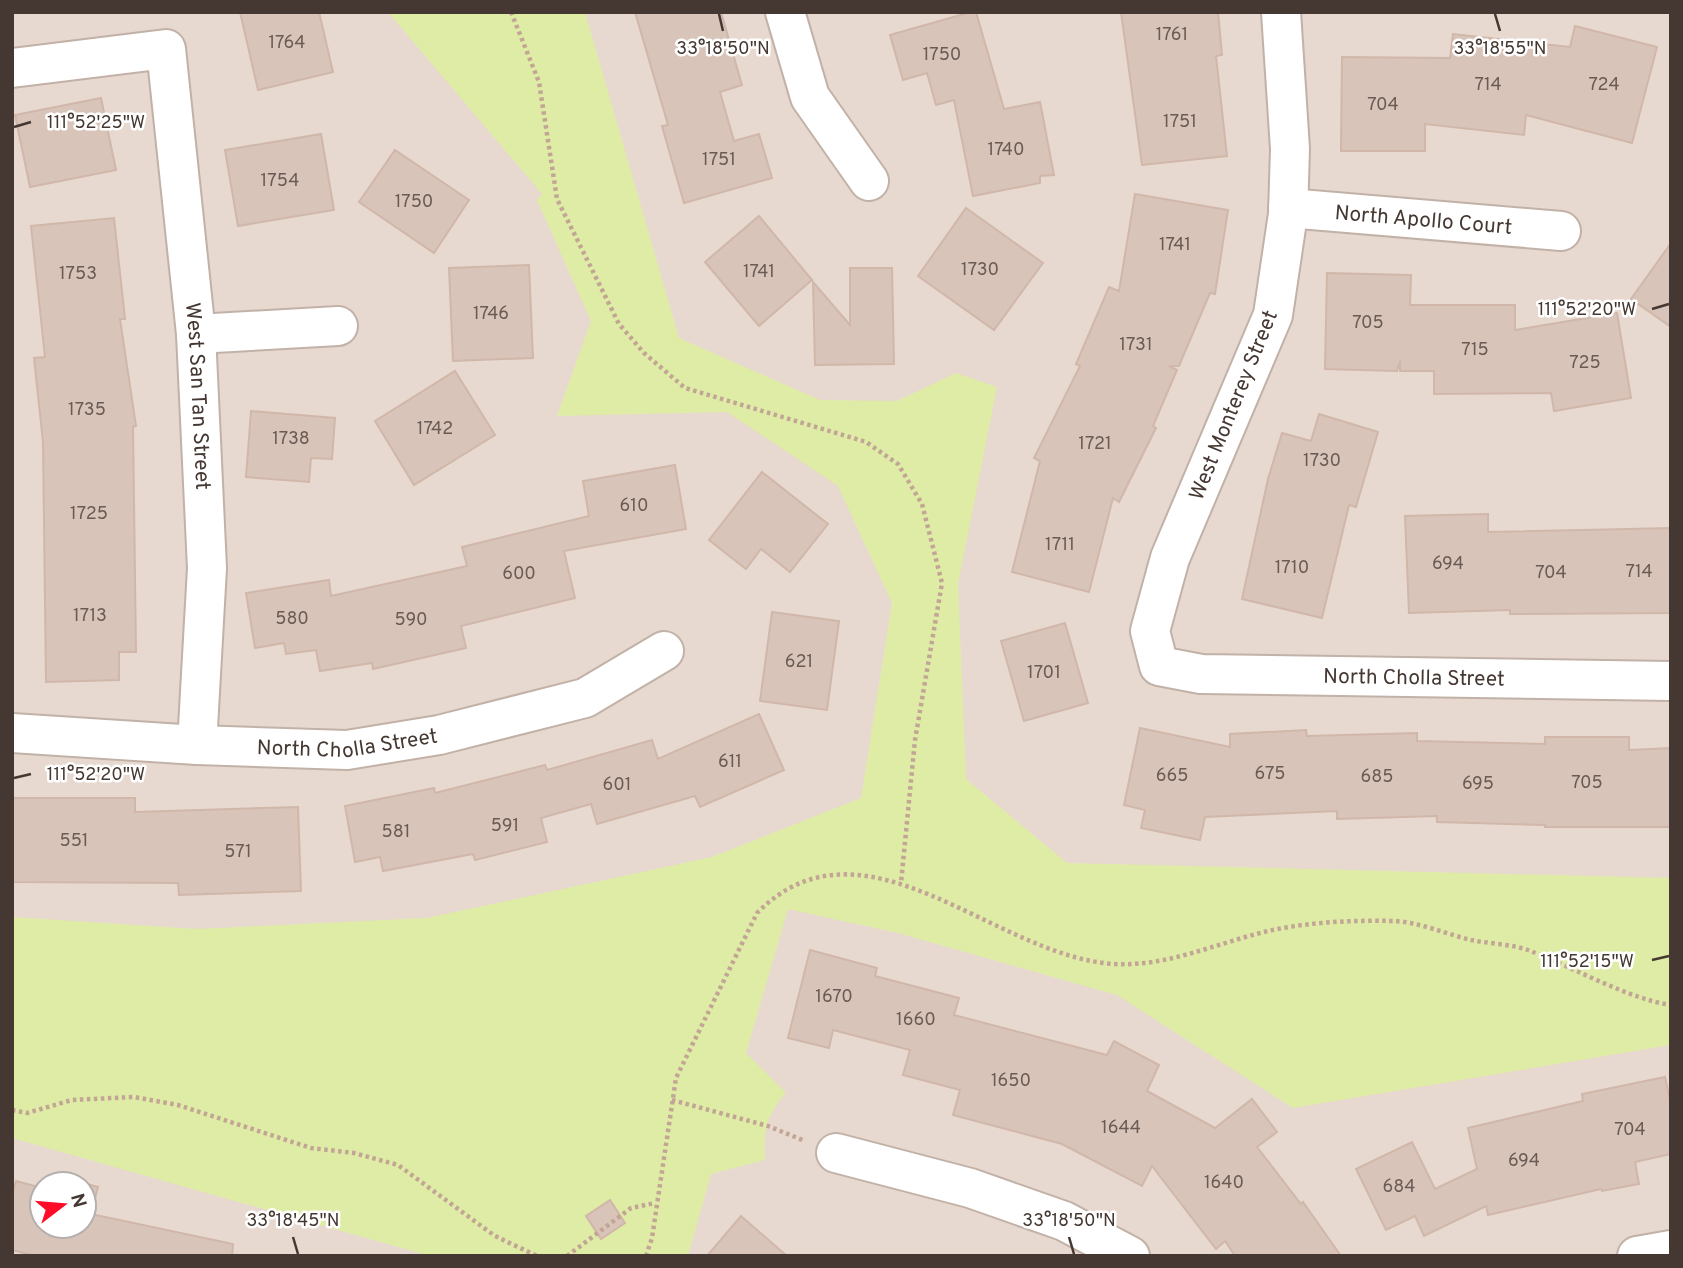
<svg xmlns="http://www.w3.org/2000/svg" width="1683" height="1268" font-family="Overpass,sans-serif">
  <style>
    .residential { fill: #e7d9cf; fill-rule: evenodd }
    .green { fill: #dfeca6 }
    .building { fill: #d8c4b9; stroke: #d1b7a9; stroke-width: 2 }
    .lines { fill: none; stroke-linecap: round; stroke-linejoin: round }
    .minor-casing { stroke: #c2b1a7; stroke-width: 42 }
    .path { stroke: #c2a594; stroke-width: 4.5; stroke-dasharray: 3.5 3.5; stroke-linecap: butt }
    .minor { stroke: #fff; stroke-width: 38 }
    .ticks { fill: none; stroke: #453832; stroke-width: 2.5 }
    .labels { text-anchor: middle; stroke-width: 5; stroke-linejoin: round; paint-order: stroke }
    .number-label { font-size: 18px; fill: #6a5b54 }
    .street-label { font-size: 21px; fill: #453832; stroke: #fff }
    .ticks-label { font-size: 18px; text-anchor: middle; fill: #453832; stroke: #fff; stroke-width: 5; stroke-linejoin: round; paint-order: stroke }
  </style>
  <rect width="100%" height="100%" fill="#f3e9e2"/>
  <path class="residential" d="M12 12H1671V1256H12ZM42 1184H84V1226H42Z"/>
  <path class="green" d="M388 12H585L679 338 820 400 897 401 956 373 997 387 958 584 966 779 1067 863 1671 878V1045L1293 1108 1117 995 898 933 788 909 746 1053 786 1093C767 1113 763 1133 765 1160L711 1174 688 1256H430L12 1138V917L196 929 427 918 712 857 861 798 892 603 838 486 727 412 557 416 591 321 537 200 542 194Z"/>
  <g class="building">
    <path d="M240 12H319L333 72 258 90Z"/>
    <path d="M635 12H721L742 85 720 92 734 141 759 134 772 178 684 203 662 126 668 125Z"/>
    <path d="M971 12H976L1004 109 1040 102 1054 175 1040 176V183L973 196 954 100 936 105 927 73 903 80 890 35Z"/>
    <path d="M1121 12H1218L1222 55 1216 56 1227 156 1142 165Z"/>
    <path d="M1575 26 1657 47 1632 143 1526 115 1524 135 1425 124V151H1341L1342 57 1450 58 1453 34 1570 47Z"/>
    <path d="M101 98 116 170 30 187 15 115Z"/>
    <path d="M321 134 334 210 238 226 225 150Z"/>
    <path d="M395 150 469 200 434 253 359 202Z"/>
    <path d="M1135 194 1228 210 1215 294 1210 293 1179 366H1169L1177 370 1153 426 1156 428 1119 502 1113 498 1089 592 1012 572 1040 461 1034 458 1080 366 1076 364 1109 287 1119 291Z"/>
    <path d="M966 208 1043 263 994 330 918 276Z"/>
    <path d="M759 216 812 280 759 326 705 262Z"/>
    <path d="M114 218 125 319H120L136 426 133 427 136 652H119V680L46 682 43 442 34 358 45 357 31 226Z"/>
    <path d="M1671 243V327L1631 299Z"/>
    <path d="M529 265 533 358 453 361 449 268Z"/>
    <path d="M850 268H892L894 364 815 365 813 282 850 325Z"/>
    <path d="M1327 273 1411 275 1410 305H1515V330L1617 313 1631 398 1554 411 1551 393 1434 394V371H1400V361L1397 371 1325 369Z"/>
    <path d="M455 371 495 435 414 485 375 421Z"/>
    <path d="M251 411 335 418 332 459 311 458 309 482 246 477Z"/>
    <path d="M1319 414 1378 432 1356 507 1349 505 1322 618 1242 599 1268 479 1282 433 1311 441Z"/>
    <path d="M675 465 686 529 564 551 575 598 461 626 466 648 373 669 372 663 320 671 316 650 286 654 284 643 255 648 246 593 329 580 331 596 467 566 462 547 589 516 583 481Z"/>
    <path d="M762 472 828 524 790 572 761 549 746 569 709 540Z"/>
    <path d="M1488 514V532L1671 528V613L1510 614V610L1409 613 1405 516Z"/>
    <path d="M772 612 839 621 827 710 760 701Z"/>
    <path d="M1065 623 1088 703 1024 721 1001 641Z"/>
    <path d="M759 714 784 770 700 807 695 796 597 824 591 804 541 818 547 842 475 860 473 854 383 871 380 857 355 862 345 806 434 788 435 793 545 765 547 770 652 740 658 759Z"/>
    <path d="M1140 728 1230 747V734L1306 730 1307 736 1417 733V741L1545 744V737H1629V750L1671 748V827H1545V825L1437 822V816L1337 819V811L1205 817 1200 840 1141 828 1145 810 1124 805Z"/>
    <path d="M13 798H135V812L298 807 301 891 179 895 178 883 13 882Z"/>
    <path d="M810 950 877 968 875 976 959 998 954 1015 1107 1055 1114 1041 1159 1065 1147 1091 1215 1128 1252 1099 1277 1132 1257 1147 1301 1204 1303 1202 1341 1256H1235L1225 1241 1216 1249 1152 1166 1142 1186 1062 1144 953 1115 960 1090 903 1075 910 1050 833 1030 829 1048 788 1038Z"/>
    <path d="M1665 1077 1671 1104V1154L1635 1162 1639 1184 1602 1191 1601 1189 1488 1215 1486 1206 1424 1236 1415 1216 1386 1230 1356 1169 1412 1142 1435 1189 1477 1169 1468 1128 1583 1101 1582 1094Z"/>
    <path d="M64 1178 98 1187 91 1214 233 1244 232 1256H35L12 1250V1195L16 1181 42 1188V1226H84V1184H63Z"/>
    <path d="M610 1200 625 1223 601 1239 586 1216Z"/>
    <path d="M741 1216 787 1256H707Z"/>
  </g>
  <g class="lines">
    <defs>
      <g id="minor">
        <path d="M785 12 810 97 869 181"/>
        <path id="s1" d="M1281 12 1290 149 1288 214 1273 315 1170 558 1150 631 1159 666 1201 674 1671 681"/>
        <path id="s2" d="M12 68 166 49 196 334 207 568 197 745"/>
        <path id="s3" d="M1288 208 1561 231"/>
        <path d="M196 334 338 326"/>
        <path id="s4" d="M12 733 197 745 347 750 439 735 585 698 664 651"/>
        <path d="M836 1153 970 1188 1064 1221 1130 1256"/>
        <path d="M1637 1256 1671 1250"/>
      </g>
    </defs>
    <use href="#minor" class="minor-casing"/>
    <g class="path">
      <path d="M511 12 539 82 557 199 619 324 644 353 685 388 866 442 898 464 922 504 942 583 915 740 901 883"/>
      <path d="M672 1100 768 1126 805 1141"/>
      <path d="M12 1110 27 1113 72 1100 134 1097 178 1105 311 1148 354 1153 398 1165 495 1236 537 1256"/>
      <path d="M567 1256 631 1208 655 1203"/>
      <path d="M646 1256 652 1238 676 1078 757 913C864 805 995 957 1114 964 1167 967 1217 943 1268 931 1308 922 1353 920 1394 921 1419 922 1446 934 1471 940 1491 944 1514 944 1533 952 1574 968 1629 999 1671 1005"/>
    </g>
    <use href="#minor" class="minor"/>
  </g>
  <path class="ticks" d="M719 14 723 31M1495 14 1500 31M14 127 31 122M1652 309 1669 304M14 778 31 774M1652 960 1669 956M293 1237 298 1254M1069 1237 1074 1254"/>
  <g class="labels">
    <g class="number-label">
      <text x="1172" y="40">1761</text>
      <text x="287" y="48">1764</text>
      <text x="942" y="60">1750</text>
      <text x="1488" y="90">714</text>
      <text x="1604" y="90">724</text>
      <text x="1383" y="110">704</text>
      <text x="1180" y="127">1751</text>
      <text x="1006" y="155">1740</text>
      <text x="719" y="165">1751</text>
      <text x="280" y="186">1754</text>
      <text x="414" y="207">1750</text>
      <text x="1175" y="250">1741</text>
      <text x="980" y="275">1730</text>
      <text x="759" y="277">1741</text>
      <text x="78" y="279">1753</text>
      <text x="491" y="319">1746</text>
      <text x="1368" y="328">705</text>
      <text x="1136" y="350">1731</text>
      <text x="1475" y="355">715</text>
      <text x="1585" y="368">725</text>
      <text x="87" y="415">1735</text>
      <text x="435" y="434">1742</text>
      <text x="291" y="444">1738</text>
      <text x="1095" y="449">1721</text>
      <text x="1322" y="466">1730</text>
      <text x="634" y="511">610</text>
      <text x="89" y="519">1725</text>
      <text x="1060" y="550">1711</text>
      <text x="1448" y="569">694</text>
      <text x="1292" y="573">1710</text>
      <text x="1639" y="577">714</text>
      <text x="1551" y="578">704</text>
      <text x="519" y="579">600</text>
      <text x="90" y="621">1713</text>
      <text x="292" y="624">580</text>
      <text x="411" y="625">590</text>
      <text x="799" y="667">621</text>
      <text x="1044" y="678">1701</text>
      <text x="730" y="767">611</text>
      <text x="1270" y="779">675</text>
      <text x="1172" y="781">665</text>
      <text x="1377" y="782">685</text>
      <text x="1587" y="788">705</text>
      <text x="1478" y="789">695</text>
      <text x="617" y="790">601</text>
      <text x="505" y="831">591</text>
      <text x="396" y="837">581</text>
      <text x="74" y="846">551</text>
      <text x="238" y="857">571</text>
      <text x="834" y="1002">1670</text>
      <text x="916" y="1025">1660</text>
      <text x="1011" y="1086">1650</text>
      <text x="1121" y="1133">1644</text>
      <text x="1630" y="1135">704</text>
      <text x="1524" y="1166">694</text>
      <text x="1224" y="1188">1640</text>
      <text x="1399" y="1192">684</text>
    </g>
    <g class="street-label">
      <text dy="7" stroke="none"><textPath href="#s3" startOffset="136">North Apollo Court</textPath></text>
      <text dy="7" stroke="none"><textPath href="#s2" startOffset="504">West San Tan Street</textPath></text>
      <text transform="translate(1233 405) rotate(-68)" y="7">West Monterey Street</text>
      <text dy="7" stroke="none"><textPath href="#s1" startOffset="936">North Cholla Street</textPath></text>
      <text dy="7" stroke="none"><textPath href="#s4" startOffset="336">North Cholla Street</textPath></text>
    </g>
  </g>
  <g class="ticks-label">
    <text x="723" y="54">33°18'50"N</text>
    <text x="1500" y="54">33°18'55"N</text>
    <text x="96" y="128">111°52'25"W</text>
    <text x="1587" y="315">111°52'20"W</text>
    <text x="96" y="780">111°52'20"W</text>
    <text x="1587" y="967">111°52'15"W</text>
    <text x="293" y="1226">33°18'45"N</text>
    <text x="1069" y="1226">33°18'50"N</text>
  </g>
  <rect width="1683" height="1268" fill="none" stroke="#453832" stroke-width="28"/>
  <g transform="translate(63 1205) rotate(74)"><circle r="33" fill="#ffffff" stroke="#b5afad" stroke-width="2"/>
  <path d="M0-5L12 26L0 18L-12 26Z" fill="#ff0c28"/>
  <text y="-10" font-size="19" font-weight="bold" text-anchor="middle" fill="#453832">N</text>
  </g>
</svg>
